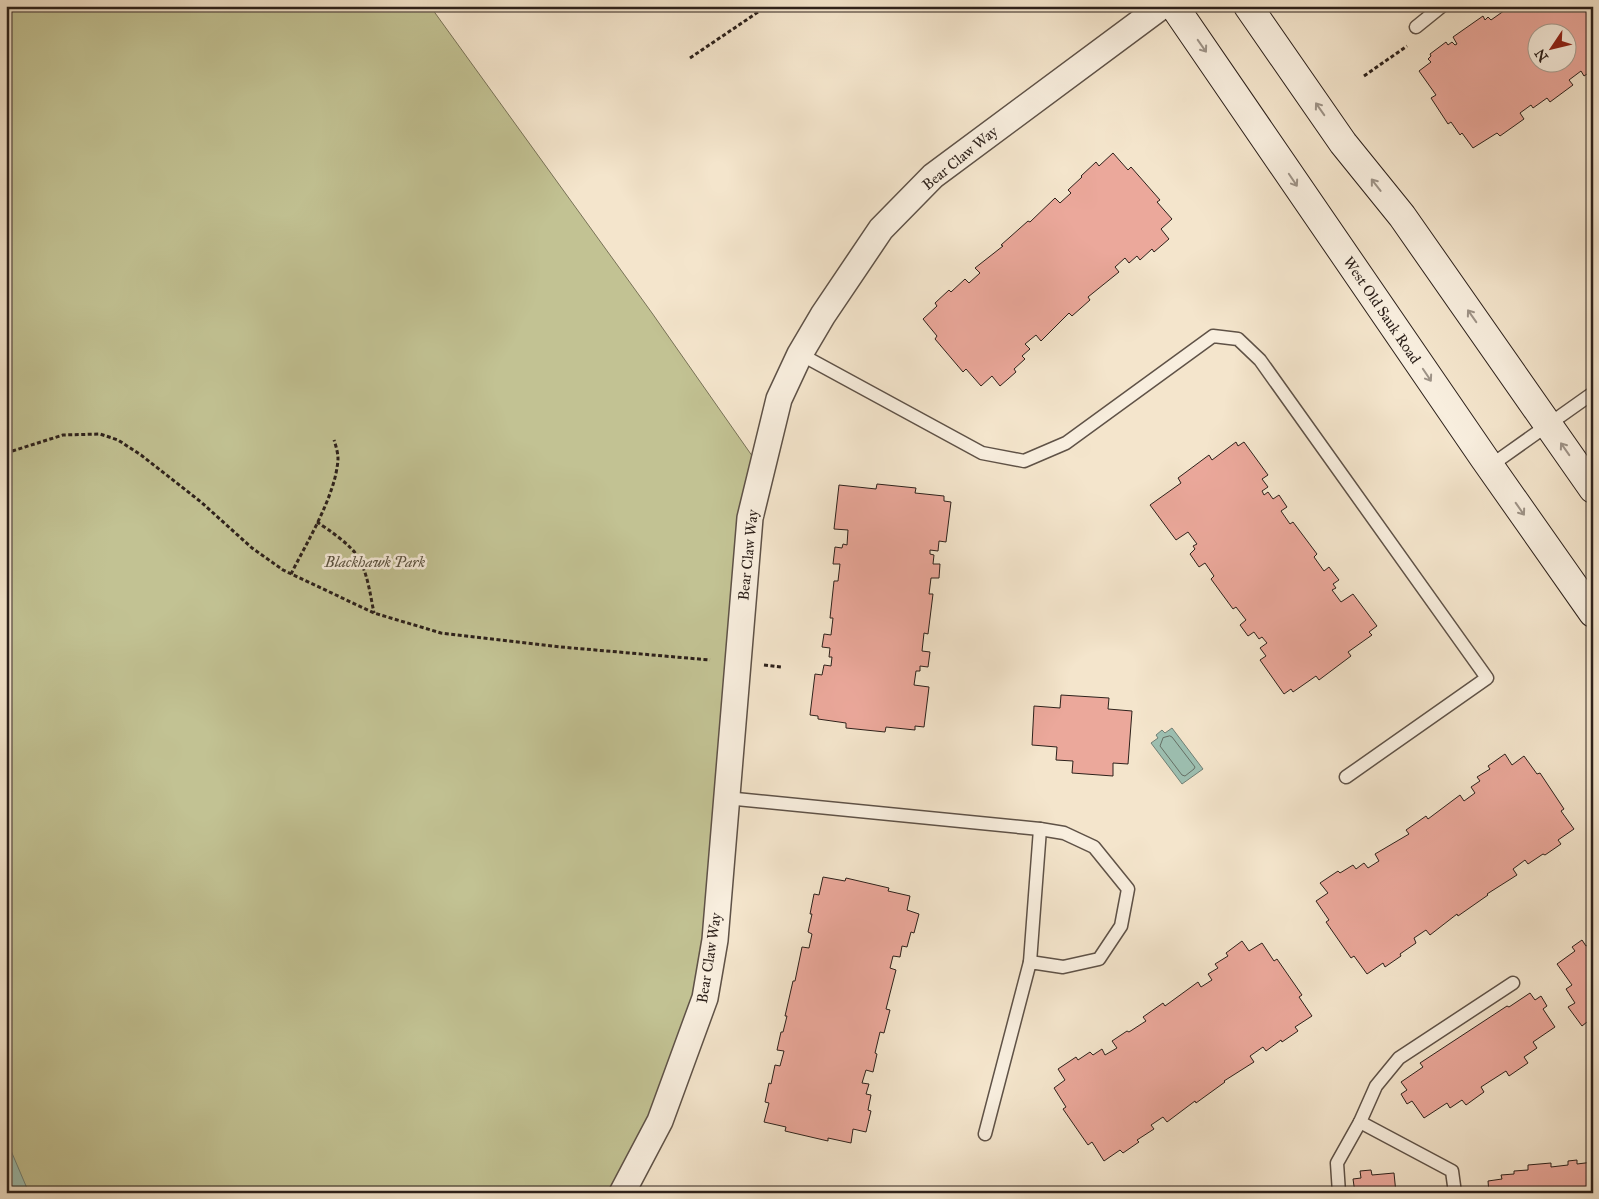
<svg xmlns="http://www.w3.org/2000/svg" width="1599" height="1199" font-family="'IM FELL Great Primer',serif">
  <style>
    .green { fill: #c2c293; stroke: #787257 }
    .water { fill: #9dc0b2; stroke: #708076 }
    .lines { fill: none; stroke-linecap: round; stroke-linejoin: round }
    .shore { stroke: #657066; stroke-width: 1 }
    .building { fill: #eba89b; stroke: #2d211b; fill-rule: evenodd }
    .lane-casing { stroke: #5f5247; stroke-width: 15 }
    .street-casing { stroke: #5f5247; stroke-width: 28 }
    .secondary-casing { stroke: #2d211b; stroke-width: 30 }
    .path { stroke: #2d211b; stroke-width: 3; stroke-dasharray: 4 2.5; stroke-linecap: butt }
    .lane { stroke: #f8eede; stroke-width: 12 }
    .street { stroke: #f8eede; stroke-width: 25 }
    .secondary { stroke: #f8eede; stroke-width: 28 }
    .oneway { stroke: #9d9286 }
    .labels { text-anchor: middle; stroke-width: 5; stroke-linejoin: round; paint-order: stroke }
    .street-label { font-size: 15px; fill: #2d211b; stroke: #f8eede }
    .park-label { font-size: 15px; font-style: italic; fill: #5a513f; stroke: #f8eede }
  </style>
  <rect width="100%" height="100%" fill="#f4e5cc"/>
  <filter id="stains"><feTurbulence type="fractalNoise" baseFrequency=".004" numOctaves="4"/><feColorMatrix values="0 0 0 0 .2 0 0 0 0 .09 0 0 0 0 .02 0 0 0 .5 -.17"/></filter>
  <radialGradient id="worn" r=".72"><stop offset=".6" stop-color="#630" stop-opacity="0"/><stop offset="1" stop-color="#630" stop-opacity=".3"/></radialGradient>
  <path class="green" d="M6 6H430L652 313 762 470 715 940 622 1193H6Z"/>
  <g class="water">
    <path d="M1172 728 1203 769 1182 784 1151 743 1158 738 1156 735 1162 730 1165 733Z"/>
    <path d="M6 1139 29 1193H6Z"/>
  </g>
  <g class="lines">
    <path class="shore" d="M1170 736 1172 737 1195 767 1194 769 1185 776 1182 775 1160 746 1163 738Z"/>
  </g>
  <g class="building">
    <path d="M1506 6H1593V70L1584 76 1581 71 1569 80 1573 85 1550 102 1547 98 1533 108 1531 105 1520 113 1524 119 1500 136 1497 133 1473 148 1462 133 1460 135 1451 122 1448 124 1431 98 1436 95 1419 71 1431 62 1428 59 1431 56 1430 54 1446 42 1448 45 1452 42 1455 45 1457 44 1453 37 1483 16 1485 20 1488 17 1491 20 1508 8ZM1536 32H1566V62H1536Z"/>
    <path d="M1113 153 1128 170 1131 167 1160 200 1157 202 1172 219 1161 229 1169 239 1154 252 1152 249 1140 260 1137 256 1129 263 1125 258 1115 267 1119 272 1088 297 1090 300 1072 316 1069 313 1041 341 1036 335 1025 344 1030 349 1022 356 1025 359 1014 369 1016 372 1000 386 992 376 981 386 966 369 963 372 935 339 937 336 923 319 937 306 935 303 949 290 951 292 965 279 969 283 980 273 975 268 1003 246 1001 245 1028 221 1030 222 1055 198 1060 203 1071 193 1068 190 1082 177 1081 176 1096 162 1099 166Z"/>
    <path d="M1236 442 1238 446 1244 442 1268 475 1262 479 1268 487 1262 491 1264 495 1268 492 1273 499 1279 495 1287 507 1281 511 1290 524 1293 522 1317 554 1314 557 1324 571 1329 567 1339 580 1333 584 1336 588 1332 590 1341 602 1353 594 1377 626 1369 632 1372 635 1348 652 1351 656 1319 680 1316 676 1293 692 1291 689 1284 694 1260 660 1266 656 1260 648 1267 643 1262 637 1259 639 1254 632 1248 636 1240 625 1246 620 1236 607 1233 609 1211 579 1214 576 1205 563 1199 567 1190 554 1195 549 1193 546 1197 544 1188 532 1176 540 1150 505 1181 483 1178 478 1209 455 1212 460Z"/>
    <path d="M877 484 916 488 915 493 944 496V501L951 502 946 542 939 541 938 551 930 550V554L934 555 933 564H940L939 578H931L929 594H933L928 634 924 633 922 651 930 652 928 667 920 666V671H916L914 685 929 687 924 727 915 726V730L886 727 885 732 846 728V723L818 719V716L810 715 815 674 822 675 824 665 831 666 832 657H829L830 648 822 647 824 634 831 635 833 618H830L834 581H838L840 564H833L835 547 842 548 843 544 847 545 848 530 834 529 839 485 876 489Z"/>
    <path d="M1061 695 1109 698 1108 709 1132 711 1128 764 1113 763V776L1072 773 1073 761 1056 760 1057 747 1032 745 1034 706 1060 708Z"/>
    <path d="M1505 754 1512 765 1524 756 1537 774 1540 773 1564 809 1561 811 1574 829 1558 840 1561 844 1545 855 1543 854 1528 864 1525 860 1513 869 1517 875 1487 894 1488 895 1458 916 1457 914 1430 935 1426 930 1414 938 1416 943 1400 954 1401 956 1385 967 1383 963 1367 974 1354 956 1351 958 1326 922 1329 920 1316 901 1328 893 1320 883 1338 871 1340 873 1353 865 1356 869 1364 863 1368 868 1379 861 1375 854 1409 834 1406 830 1426 816 1428 819 1460 795 1464 801 1475 793 1471 787 1480 781 1477 777 1490 769 1488 766Z"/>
    <path d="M823 877 845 881 846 878 889 888 888 891 910 896 907 910 919 914 914 933 911 932 907 947 902 946 900 957 893 956 890 968 896 970 886 1009 890 1010 884 1033 880 1032 875 1053 877 1054 873 1072 866 1070 862 1083 869 1084 866 1094 871 1095 868 1110 871 1111 866 1132 853 1129 851 1143 828 1138V1141L785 1131 786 1127 764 1122 769 1103 765 1102 769 1083 771 1084 775 1065 780 1066 784 1051 777 1050 781 1032H783L787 1016H785L793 981H795L802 947 809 948 812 934 808 932 812 914H810L814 894 819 895Z"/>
    <path d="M1582 940 1586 946 1593 941V1031L1587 1022 1582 1026 1568 1007 1575 1003 1566 989 1572 985 1557 964 1575 951 1572 947Z"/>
    <path d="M1242 941 1249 951 1262 943 1274 961 1277 959 1302 995 1299 997 1312 1016 1295 1027 1298 1031 1282 1042 1281 1040 1266 1051 1263 1047 1250 1056 1254 1062 1224 1081 1225 1082 1196 1103 1195 1101 1167 1122 1163 1117 1151 1125 1154 1129 1137 1140 1139 1142 1123 1153 1120 1150 1104 1161 1092 1142 1088 1145 1063 1109 1066 1107 1054 1088 1065 1080 1058 1069 1076 1057 1078 1060 1090 1052 1093 1055 1102 1049 1105 1055 1117 1048 1112 1041 1127 1031 1129 1032 1146 1021 1143 1017 1163 1003 1165 1006 1198 982 1201 987 1212 980 1208 974 1218 968 1215 964 1228 956 1226 953Z"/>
    <path d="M1530 993 1535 1000 1541 996 1547 1006 1543 1009 1555 1027 1533 1042 1537 1048 1524 1057 1528 1063 1509 1076 1506 1071 1481 1087 1484 1092 1466 1105 1462 1100 1450 1108 1447 1103 1424 1118 1412 1101 1407 1104 1401 1094 1407 1090 1401 1082 1423 1067 1420 1063 1507 1006 1509 1007Z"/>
    <path d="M1577 1160V1164L1593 1162V1193H1489L1488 1181 1502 1179 1501 1175 1514 1174V1171L1528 1170V1165L1551 1163V1167L1568 1165V1161Z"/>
    <path d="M1371 1170 1372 1175 1394 1173 1396 1193H1355L1353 1179 1361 1178 1360 1171Z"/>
  </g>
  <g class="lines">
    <defs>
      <g id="lane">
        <path d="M1416 27 1442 6"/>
        <path d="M800 354 982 453 1024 461 1066 443 1213 336 1238 339 1260 360 1487 678 1346 777"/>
        <path d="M1490 466 1593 393"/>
        <path d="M726 798 1040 829 1064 833 1094 847 1128 889 1121 926 1099 959 1063 967 1030 962 985 1134"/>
        <path d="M1030 962 1040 829"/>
        <path d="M1339 1193 1337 1163 1360 1122"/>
        <path d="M1455 1193 1452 1171 1360 1122 1376 1086 1399 1058 1513 983"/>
      </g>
      <path id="street" d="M622 1193 660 1121 705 998 715 940 750 518 779 399 800 354 823 315 881 229 933 176 1162 6"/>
      <g id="secondary">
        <path d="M1174 6 1484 458 1593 613"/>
        <path d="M1248 6 1343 143 1402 216 1593 489"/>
      </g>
    </defs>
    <use href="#lane" class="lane-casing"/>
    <use href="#street" class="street-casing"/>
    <use href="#secondary" class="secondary-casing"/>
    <g class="path">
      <path d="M690 58 767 6"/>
      <path d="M1364 76 1407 46"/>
      <path d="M6 453 63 435 100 434 118 440 141 455 201 502 252 548 283 570 374 613 441 633 561 647 710 660"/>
      <path d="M317 522C329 530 351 545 358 557 368 574 370 594 374 613"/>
      <path d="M291 574C307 542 336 495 338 459 338 453 336 446 334 440"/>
      <path d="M764 665 781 667"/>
    </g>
    <use href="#lane" class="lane"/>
    <use href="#street" class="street"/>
    <use href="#secondary" class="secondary"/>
  </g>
  <defs><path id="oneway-shaft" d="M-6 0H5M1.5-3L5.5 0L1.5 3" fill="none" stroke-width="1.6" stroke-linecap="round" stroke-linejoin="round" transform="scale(1.25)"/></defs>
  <g class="oneway">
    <use href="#oneway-shaft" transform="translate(1202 46) rotate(55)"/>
    <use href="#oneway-shaft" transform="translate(1320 109) rotate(-125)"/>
    <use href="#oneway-shaft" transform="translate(1293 180) rotate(56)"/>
    <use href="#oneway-shaft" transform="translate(1376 185) rotate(-128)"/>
    <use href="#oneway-shaft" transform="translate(1472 316) rotate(-125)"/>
    <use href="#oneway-shaft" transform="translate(1427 375) rotate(56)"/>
    <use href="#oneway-shaft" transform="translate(1565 449) rotate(-125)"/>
    <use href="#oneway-shaft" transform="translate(1520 509) rotate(55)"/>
  </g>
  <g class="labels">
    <g class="street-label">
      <text transform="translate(960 158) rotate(-39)" y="5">Bear Claw Way</text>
      <text transform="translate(1382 310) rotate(56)" y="5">West Old Sauk Road</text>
      <text transform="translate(748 555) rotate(-84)" y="5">Bear Claw Way</text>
      <text transform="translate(709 958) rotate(-81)" y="5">Bear Claw Way</text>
    </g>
    <g class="park-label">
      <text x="375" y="567">Blackhawk Park</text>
    </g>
  </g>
  <rect width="1599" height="1199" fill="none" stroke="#f4e5cc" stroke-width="25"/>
  <rect x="8" y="8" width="1584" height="1184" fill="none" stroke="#2d211b" stroke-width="2.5"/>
  <rect x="12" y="12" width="1574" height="1174" fill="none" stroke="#2d211b"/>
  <g transform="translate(1552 48) rotate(235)"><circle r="24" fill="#f8eede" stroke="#a79c90"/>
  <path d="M0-4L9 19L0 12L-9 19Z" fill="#8f2418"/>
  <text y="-8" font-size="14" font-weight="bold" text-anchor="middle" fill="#2d211b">N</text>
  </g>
  <rect width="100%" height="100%" filter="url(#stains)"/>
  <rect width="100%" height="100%" fill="url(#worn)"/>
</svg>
